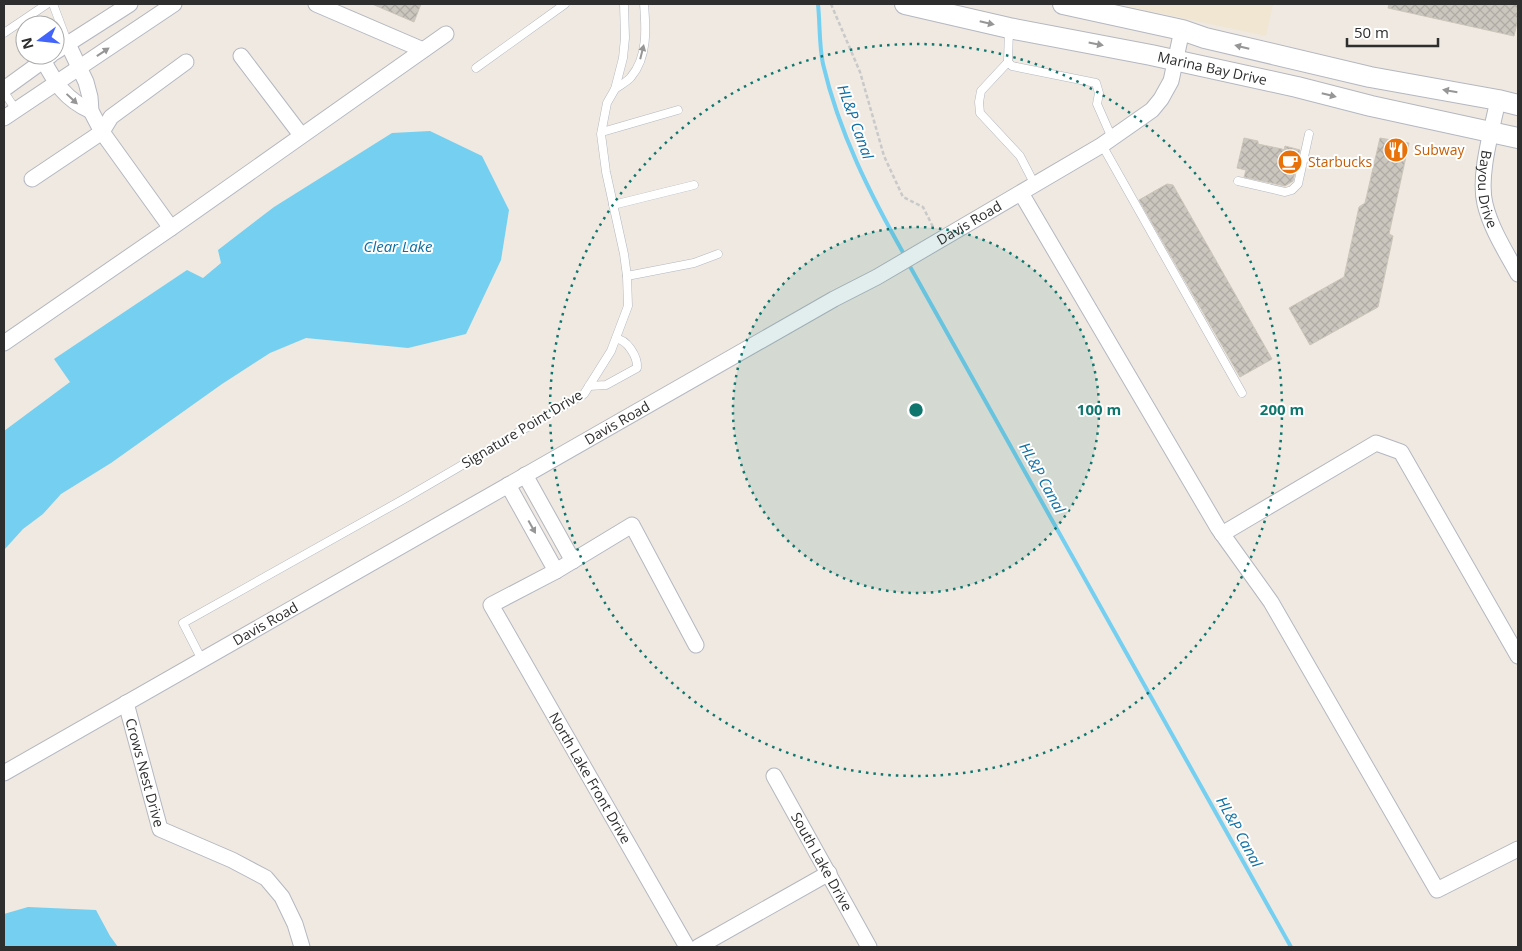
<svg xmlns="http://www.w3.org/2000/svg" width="1522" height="951" font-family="'Open Sans',sans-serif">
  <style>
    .education { fill: #f0e6d1 }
    .water { fill: #75cff0 }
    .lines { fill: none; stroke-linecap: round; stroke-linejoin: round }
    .stream { stroke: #75cff0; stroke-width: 4 }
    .building { fill: url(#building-cross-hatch); stroke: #cbc5ba }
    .lane-casing { stroke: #b4b7c1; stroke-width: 9 }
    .street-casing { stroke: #b4b7c1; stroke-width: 17 }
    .secondary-casing { stroke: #b4b7c1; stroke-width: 22 }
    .path { stroke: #c9c9c9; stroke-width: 2.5; stroke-dasharray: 4 2.5; stroke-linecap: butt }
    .lane { stroke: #fff; stroke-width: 8 }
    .street { stroke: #fff; stroke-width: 15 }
    .secondary { stroke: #fff; stroke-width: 20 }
    .oneway { fill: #969696 }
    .ring { fill: none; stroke: #0f766e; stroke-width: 2.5; stroke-dasharray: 2.5 5 }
    .labels { text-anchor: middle; stroke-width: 4; stroke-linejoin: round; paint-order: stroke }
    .street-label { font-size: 14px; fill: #2e2e2e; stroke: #fff }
    .food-label { font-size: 14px; fill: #c56008; stroke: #fff; text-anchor: start }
    .water-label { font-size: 15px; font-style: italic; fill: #0d6fa3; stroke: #fff }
    .centre { fill: #0f766e; stroke: #fff; stroke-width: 2.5 }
    .ring-label { font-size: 15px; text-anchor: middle; font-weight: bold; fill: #0f766e; stroke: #fff; stroke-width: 4; stroke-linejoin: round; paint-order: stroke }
  </style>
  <defs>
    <pattern id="building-cross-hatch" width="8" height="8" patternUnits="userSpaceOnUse" patternTransform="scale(1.25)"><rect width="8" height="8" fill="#cbc7bf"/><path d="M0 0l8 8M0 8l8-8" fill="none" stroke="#afaba4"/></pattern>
  </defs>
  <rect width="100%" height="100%" fill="#efe9e1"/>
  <path class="education" d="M1118 4H1273L1266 36Z"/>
  <g class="water">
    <path d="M430 131 482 156 509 210 501 260 466 334 408 348 306 338 270 353 222 384 111 463 61 494 43 514 23 529 4 550V431L70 382 54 359 187 270 203 278 221 263 218 250 274 207 392 133Z"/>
    <path d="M28 907 96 910 110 936 118 947H4V914Z"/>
  </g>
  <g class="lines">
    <g class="stream">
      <path d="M818 4C820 23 819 45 823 64 839 133 871 196 905 256"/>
      <path d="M908 263 1291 947"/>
    </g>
  </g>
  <g class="building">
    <path d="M372 4H421L414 22Z"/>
    <path d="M1389 4H1518V19L1514 36 1388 8Z"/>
    <path d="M1244 138 1258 141V144L1282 149 1284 150 1285 146 1300 150 1293 181 1285 186 1244 177 1246 170 1237 168Z"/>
    <path d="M1380 138 1409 143 1389 234 1393 236 1378 307 1310 345 1289 308 1344 277 1359 207 1365 203Z"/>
    <path d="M1167 184 1173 185 1272 359 1240 377 1139 200Z"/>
  </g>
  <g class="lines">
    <defs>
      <g id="lane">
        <path d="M53 4 68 44"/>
        <path d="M1009 29 1008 62 1012 66 1096 83 1099 93 1097 104 1112 138"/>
        <path d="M4 33 47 4"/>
        <path d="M1008 62 981 91 979 102 980 113 1020 156 1035 185"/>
        <path d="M476 68 565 4"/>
        <path d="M615 89C620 85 627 82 631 77 648 57 646 28 644 4"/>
        <path d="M4 92 16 110"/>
        <path d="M602 132 678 110"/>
        <path d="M1102 145 1242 393"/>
        <path d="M1238 181 1285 192 1292 190 1298 184 1309 134"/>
        <path d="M613 205 694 185"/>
        <path d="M627 276 694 263 718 254"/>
        <path d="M589 386 606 385 637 368C638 357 627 339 616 339"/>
        <path d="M202 660 183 623 404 499 584 394 611 351 628 306 627 276 624 254 606 172 601 134 607 103 615 89 623 58 625 38 624 4"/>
      </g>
      <g id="street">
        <path d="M316 4 423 50"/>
        <path d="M68 44 86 82 90 97 91 111 102 132 171 228"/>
        <path d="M55 52 130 4"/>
        <path d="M241 56 301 135"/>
        <path d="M43 60C56 84 65 99 91 111"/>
        <path d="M4 89 51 55"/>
        <path id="s1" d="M1498 100C1492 130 1478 175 1485 204 1491 229 1506 252 1518 274"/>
        <path d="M4 118 174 4"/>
        <path d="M32 179 102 132 111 117 186 62"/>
        <path d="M1021 193 1218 528 1271 602 1437 890 1518 849"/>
        <path d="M4 343 171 228 446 34"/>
        <path d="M525 475 573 561"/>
        <path d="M508 485 556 571"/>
        <path d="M1222 534 1376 443 1401 452 1518 656"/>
        <path id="s2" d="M126 703 160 829 232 860 266 878 282 897 295 924 302 947"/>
        <path id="s3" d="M4 773 834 299 877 277 1102 145 1152 110 1161 99 1171 81 1182 30"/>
        <path id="s4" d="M774 776 869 947"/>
        <path d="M687 947 491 605 556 571 632 525 696 645"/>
        <path d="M698 947 829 873"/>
      </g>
      <g id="secondary">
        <path id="s5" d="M905 4 1009 28 1151 55 1297 87 1371 106 1518 138"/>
        <path d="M1063 4 1182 30 1205 38 1370 77 1498 100 1518 105"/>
      </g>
    </defs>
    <use href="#lane" class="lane-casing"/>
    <use href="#street" class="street-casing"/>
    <use href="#secondary" class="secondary-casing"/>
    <path class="path" d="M831 4 860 72 884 156 903 197 923 207 934 229"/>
    <use href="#lane" class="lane"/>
    <use href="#street" class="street"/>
    <use href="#secondary" class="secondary"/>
  </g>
  <defs><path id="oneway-solid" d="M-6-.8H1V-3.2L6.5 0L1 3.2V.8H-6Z" transform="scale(1.25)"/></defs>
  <g class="oneway">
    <use href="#oneway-solid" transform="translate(987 23) rotate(13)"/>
    <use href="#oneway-solid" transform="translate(1096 44) rotate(11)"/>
    <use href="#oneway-solid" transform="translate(1242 47) rotate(-166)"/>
    <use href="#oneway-solid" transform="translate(103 52) rotate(-34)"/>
    <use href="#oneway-solid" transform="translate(642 52) rotate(-76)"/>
    <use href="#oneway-solid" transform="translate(1450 91) rotate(-170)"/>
    <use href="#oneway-solid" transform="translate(1329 95) rotate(14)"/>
    <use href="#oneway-solid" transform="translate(72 99) rotate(43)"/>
    <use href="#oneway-solid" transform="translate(532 527) rotate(61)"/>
  </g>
  <circle cx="916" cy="410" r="183" fill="#0f766e" fill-opacity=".12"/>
  <g class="ring">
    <circle cx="916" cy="410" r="183"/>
    <circle cx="916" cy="410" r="366"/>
  </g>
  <defs>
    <symbol id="restaurant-disc" viewBox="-11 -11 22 22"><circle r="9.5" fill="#e8710a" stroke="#fff"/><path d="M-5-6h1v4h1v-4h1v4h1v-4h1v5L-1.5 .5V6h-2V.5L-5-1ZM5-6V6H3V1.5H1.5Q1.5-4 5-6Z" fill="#fff"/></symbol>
    <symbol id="cafe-disc" viewBox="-11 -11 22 22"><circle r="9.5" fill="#e8710a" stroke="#fff"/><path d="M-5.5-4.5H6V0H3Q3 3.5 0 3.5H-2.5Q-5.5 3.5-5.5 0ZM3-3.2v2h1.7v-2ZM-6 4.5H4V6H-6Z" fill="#fff"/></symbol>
  </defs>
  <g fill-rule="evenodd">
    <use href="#restaurant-disc" x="1382" y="136" width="28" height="28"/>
    <use href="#cafe-disc" x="1276" y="148" width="28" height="28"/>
  </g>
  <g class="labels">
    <g class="street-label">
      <text dy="5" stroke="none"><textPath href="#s5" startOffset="314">Marina Bay Drive</textPath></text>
      <text dy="5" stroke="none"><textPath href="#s1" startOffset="91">Bayou Drive</textPath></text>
      <text dy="5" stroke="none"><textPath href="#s3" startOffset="1111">Davis Road</textPath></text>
      <text dy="5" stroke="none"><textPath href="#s3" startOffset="706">Davis Road</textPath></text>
      <text transform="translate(522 429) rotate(-31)" y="5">Signature Point Drive</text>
      <text dy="5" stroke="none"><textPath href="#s3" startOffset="301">Davis Road</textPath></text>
      <text dy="5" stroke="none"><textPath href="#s2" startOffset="72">Crows Nest Drive</textPath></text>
      <text transform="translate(590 778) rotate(60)" y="5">North Lake Front Drive</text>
      <text dy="5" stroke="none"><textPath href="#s4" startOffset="98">South Lake Drive</textPath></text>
    </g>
    <g class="food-label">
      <text x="1414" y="155">Subway</text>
      <text x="1308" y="167">Starbucks</text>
    </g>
    <g class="water-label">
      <text transform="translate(855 122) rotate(70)" y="5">HL&amp;P Canal</text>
      <text x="398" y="252">Clear Lake</text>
      <text transform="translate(1042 478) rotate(61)" y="5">HL&amp;P Canal</text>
      <text transform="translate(1239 832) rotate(61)" y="5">HL&amp;P Canal</text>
    </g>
  </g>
  <circle cx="916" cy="410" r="8" class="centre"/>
  <g class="ring-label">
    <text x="1099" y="415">100 m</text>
    <text x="1282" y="415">200 m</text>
  </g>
  <rect width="1522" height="951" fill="none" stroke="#2e2e2e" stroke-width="10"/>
  <g transform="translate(40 40) rotate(255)"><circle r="24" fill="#ffffff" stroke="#ababab"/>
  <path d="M0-4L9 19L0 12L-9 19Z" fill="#4264fb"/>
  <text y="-8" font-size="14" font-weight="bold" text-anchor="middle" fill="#2e2e2e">N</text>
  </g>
  <path d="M1347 38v8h91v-8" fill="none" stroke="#2e2e2e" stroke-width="2.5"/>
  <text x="1354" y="38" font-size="15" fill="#2e2e2e" stroke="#ffffff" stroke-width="4" paint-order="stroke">50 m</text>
</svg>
